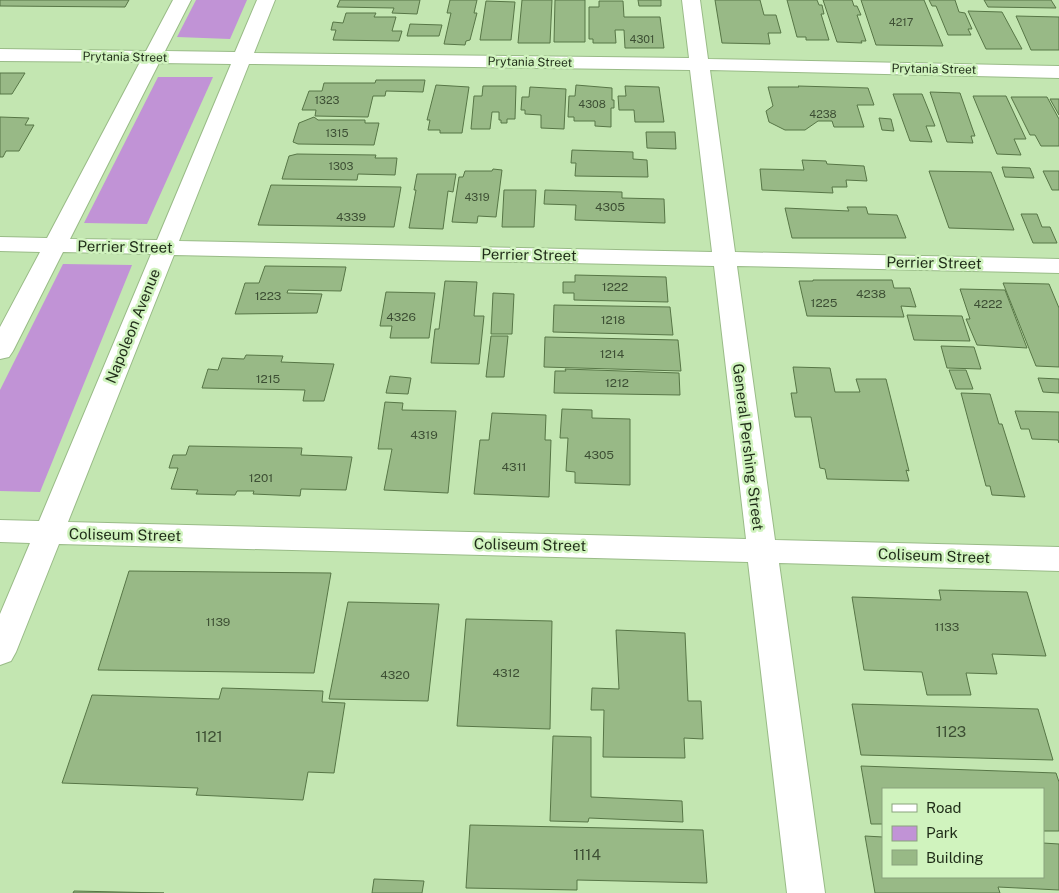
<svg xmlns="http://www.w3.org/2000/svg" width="1059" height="893" font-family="'Public Sans',sans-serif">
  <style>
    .green { fill: #c193d6 }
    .building { fill: #98b986; stroke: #577646 }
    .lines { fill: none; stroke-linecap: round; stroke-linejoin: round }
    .minor-casing { stroke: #99bb87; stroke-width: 2 }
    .minor { fill: #fff; fill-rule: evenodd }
    .labels { text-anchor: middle; stroke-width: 5; stroke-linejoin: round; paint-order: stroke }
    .far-number-label { font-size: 11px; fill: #3d4f34 }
    .far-street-label { font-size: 12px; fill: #1f2c18; stroke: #d0f3be }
    .number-label { font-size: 12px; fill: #3d4f34 }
    .street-label { font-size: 15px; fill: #1f2c18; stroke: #d0f3be }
    .near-number-label { font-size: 15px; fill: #3d4f34 }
  </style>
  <rect width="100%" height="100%" fill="#c3e6b1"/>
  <g class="green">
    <path d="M196 0H247L230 39 177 37Z"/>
    <path d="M158 77H213L147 224 84 223Z"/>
    <path d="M63 264 132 265 40 492 0 491V390Z"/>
  </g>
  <g class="building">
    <path d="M0 0H129L125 7 0 6Z"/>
    <path d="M340 0H420L417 14 392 13 394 8 337 7Z"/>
    <path d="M450 0H477L474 13H477L470 40 466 41 465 45 444 44 451 13H447Z"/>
    <path d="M522 0H552L550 43H518Z"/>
    <path d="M555 0H585V42H554Z"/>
    <path d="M638 0H661V6H639Z"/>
    <path d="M715 0H760L764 15H776L781 33H768L770 44 722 43Z"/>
    <path d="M787 0H817L819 5H822L824 14H821L829 40H806V37H797Z"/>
    <path d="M823 0H852L854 6H857L861 15H857L866 41H861L862 43 837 42Z"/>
    <path d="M861 0H924L943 46 876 45Z"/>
    <path d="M929 0H955L959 12 965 13 972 29H968L971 35H948L936 6H932Z"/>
    <path d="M984 0H1051L1056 8 988 7Z"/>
    <path d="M486 1 515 2 511 40H480Z"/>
    <path d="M599 1H623L624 17H660L664 48H625L624 30H615L616 43H593V39H589V7H599Z"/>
    <path d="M968 11 1002 12 1022 49H986Z"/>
    <path d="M346 13H376L374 17H396L392 31H402L399 41 333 40 336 30H331L333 22 343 23Z"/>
    <path d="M1016 16 1059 17V50H1031Z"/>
    <path d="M410 24 442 25 439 36H407Z"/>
    <path d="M0 73H25L12 94H0Z"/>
    <path d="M376 80H425L423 92 386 91 385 96H373L368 117 315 116 316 110H302L309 91H322L324 83H375Z"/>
    <path d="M436 85 469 87 462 133H440V130H428L430 120H427Z"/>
    <path d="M576 85 612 88V100H614V108H611V127L595 126V121H574V117H568L569 96H575Z"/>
    <path d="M483 86H516L515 119H507V123H501V120H499V112H492L490 129H471L474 96H482Z"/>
    <path d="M625 86 659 87 664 122H635L634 110H619L618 96H626Z"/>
    <path d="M798 86 868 88 874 105H857L864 127H834L832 121H818L805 130H785L769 122 766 111 773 106 768 87H799Z"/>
    <path d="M530 87 566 89 564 129 541 128V115L525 114V110H521L522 97H529Z"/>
    <path d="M930 92 960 93 975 136H971L973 143 947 142Z"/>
    <path d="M893 94H922L935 126H926L932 142 910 141Z"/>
    <path d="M973 96H1006L1026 139H1014L1021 155 997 154Z"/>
    <path d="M1011 97H1047L1059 119V146H1041L1035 135H1030Z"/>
    <path d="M1050 99H1059V115Z"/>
    <path d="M0 117 29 118 25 125H34L19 151H6L3 157H0Z"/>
    <path d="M314 117 318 120H365V123H379L374 145 298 144 293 142 299 123Z"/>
    <path d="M879 118 891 119 894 131 882 130Z"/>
    <path d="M646 132H675L676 149 647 148Z"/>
    <path d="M572 150 633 152V159L647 160 648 177 575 176 576 163H571Z"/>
    <path d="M297 154 376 155 375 158H397L395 175 358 174 357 180 282 179 289 156Z"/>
    <path d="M802 160 826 161 827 164 864 166 867 181 846 180 847 187H832L833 193 762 190 760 169 804 170Z"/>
    <path d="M1002 167 1030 168 1034 178 1005 177Z"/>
    <path d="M493 169 502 170 496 217 478 216 477 223 452 222 459 177H463L465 171H492Z"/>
    <path d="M929 171 991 172 1014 230 949 228Z"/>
    <path d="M1043 171H1059V190H1052Z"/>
    <path d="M417 174H456L453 192 448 191 443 229 409 228 416 190H414Z"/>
    <path d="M271 185 401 187 394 227 258 225Z"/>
    <path d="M504 190H536L534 227H502Z"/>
    <path d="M545 190 622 192V198L664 199 665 223 575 220 576 205 544 204Z"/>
    <path d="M847 207H866L868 214 897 215 906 238H792L785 208 849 211Z"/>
    <path d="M1021 214H1037L1042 227H1050L1057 243H1033Z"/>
    <path d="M265 266 346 267 341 291 288 290 287 293 322 294 317 313 235 314 245 283H259Z"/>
    <path d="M575 275 666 277 668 302 574 300V293H563V282H575Z"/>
    <path d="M813 280H892L894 288H910L916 307 901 306 904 317 807 316 799 281H813Z"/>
    <path d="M445 281 477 282 474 316H484L479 364 431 363 435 329H439Z"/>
    <path d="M1003 283 1049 284 1059 308V367L1036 366Z"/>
    <path d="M960 289 1005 290 1027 348 977 345 966 319H970Z"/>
    <path d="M386 292 435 293 429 338H390L392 326H380Z"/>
    <path d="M493 293 514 294 512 334H491Z"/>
    <path d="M554 305 670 307 673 335 553 332Z"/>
    <path d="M907 315 962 316 970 341 914 340Z"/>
    <path d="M491 336H508L504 377H486Z"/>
    <path d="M545 337 678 340 681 371 544 367Z"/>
    <path d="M941 346 974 347 981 369 947 368Z"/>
    <path d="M246 355 283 356 281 362 334 364 324 401H303L305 390 202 388 208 369 218 370 222 358 244 359Z"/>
    <path d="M793 367 830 368 835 392H860L856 379H886L909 471 906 470 909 481 827 479 825 469 820 468 811 417H795L791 393H797Z"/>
    <path d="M565 369 679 373 680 395 554 393 555 371H566Z"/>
    <path d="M949 370H966L973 389H956Z"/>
    <path d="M390 376 411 378 408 394 386 393Z"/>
    <path d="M1038 378 1059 379V393L1043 392Z"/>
    <path d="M961 393 990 394 999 424H1002L1025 497 992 495 990 486H986Z"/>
    <path d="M385 402 403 403 402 410 456 411 448 493 384 490 392 449H378Z"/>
    <path d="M562 409 592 410V418L630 419V485L575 483V472L566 471 568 438H560Z"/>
    <path d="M1015 411 1059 412V443L1058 440 1032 439 1029 429H1021Z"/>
    <path d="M492 413 546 415 545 440H551L549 497 474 494 480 440H489Z"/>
    <path d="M189 446 302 448 301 455 352 457 346 490 301 489 300 496 253 494 254 491H237L235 495 196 494 198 490 171 489 178 468H169L173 455H186Z"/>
    <path d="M129 571 331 573 314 673 98 670Z"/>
    <path d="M939 590 1027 592 1046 656 992 654 997 674 966 673 971 695H927L922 672 864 670 852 597 941 600Z"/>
    <path d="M348 602 439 604 428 701 329 699Z"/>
    <path d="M466 619 552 621 550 729 457 726Z"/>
    <path d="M616 630 685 633 688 701H701L703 739 684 738 685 758 603 757 604 710H591L592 688 619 689Z"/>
    <path d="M222 688 323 691 322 702 345 703 334 773 308 772 303 800 196 795 198 788 62 783 92 695 219 699Z"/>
    <path d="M852 704 1038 709 1053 760 861 755Z"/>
    <path d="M553 736 591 737V797L682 801 683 822 589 818 588 822 550 821Z"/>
    <path d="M861 766 1056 773 1059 782V831H1043V789H883V824H871Z"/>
    <path d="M470 825 703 830 707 883 577 880V890L466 888Z"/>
    <path d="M865 836 883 837V877H1043V843L1059 844V890L998 887 1000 893H875Z"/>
    <path d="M374 879 424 881 422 893H372Z"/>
    <path d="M74 891 164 893H73Z"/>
  </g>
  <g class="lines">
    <defs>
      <path id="minor" d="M173 0H191L165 51 235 52 257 0H275L254 53 689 58 682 0H700L708 59 1059 66V78L710 70 735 252 1059 259V273L737 266 775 540 1059 547V571L779 563 825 893H787L748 562 59 544 16 652 11 661 0 665V614L30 543 0 542V520L39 521 151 254 63 252 13 351 9 357 0 359V327L40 252 0 251V237L47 238 140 62 0 61V49L146 51ZM159 63 231 64 157 240 70 239ZM249 64 690 70 712 252 179 241ZM174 255 714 266 746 539 68 522Z"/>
    </defs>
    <use href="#minor" class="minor-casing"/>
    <use href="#minor" class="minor"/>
  </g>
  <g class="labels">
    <g class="far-number-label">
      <text x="901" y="26">4217</text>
      <text x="642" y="43">4301</text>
      <text x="327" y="104">1323</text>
      <text x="592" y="108">4308</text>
      <text x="823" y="118">4238</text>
      <text x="337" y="137">1315</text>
      <text x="341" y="170">1303</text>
      <text x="477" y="201">4319</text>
    </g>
    <g class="far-street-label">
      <text transform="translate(125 57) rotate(1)" y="4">Prytania Street</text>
      <text transform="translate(530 62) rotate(1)" y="4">Prytania Street</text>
      <text transform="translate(934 69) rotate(1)" y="4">Prytania Street</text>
    </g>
    <g class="number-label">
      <text x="610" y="211">4305</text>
      <text x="351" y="221">4339</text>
      <text x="615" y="291">1222</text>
      <text x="871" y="298">4238</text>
      <text x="268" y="300">1223</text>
      <text x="824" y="307">1225</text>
      <text x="988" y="308">4222</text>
      <text x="401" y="321">4326</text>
      <text x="613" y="324">1218</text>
      <text x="612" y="358">1214</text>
      <text x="268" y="383">1215</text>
      <text x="617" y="387">1212</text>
      <text x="424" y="439">4319</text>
      <text x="599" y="459">4305</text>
      <text x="514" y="471">4311</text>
      <text x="261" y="482">1201</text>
      <text x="218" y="626">1139</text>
      <text x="947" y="631">1133</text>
      <text x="506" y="677">4312</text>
      <text x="395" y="679">4320</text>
    </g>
    <g class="street-label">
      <text transform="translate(125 247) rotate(1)" y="5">Perrier Street</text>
      <text transform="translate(529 255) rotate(1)" y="5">Perrier Street</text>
      <text transform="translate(934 263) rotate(1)" y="5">Perrier Street</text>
      <text transform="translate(133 326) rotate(-68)" y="5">Napoleon Avenue</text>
      <text transform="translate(748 447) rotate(83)" y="5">General Pershing Street</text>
      <text transform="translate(125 535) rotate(1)" y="5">Coliseum Street</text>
      <text transform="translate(530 545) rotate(1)" y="5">Coliseum Street</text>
      <text transform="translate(934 556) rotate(2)" y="5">Coliseum Street</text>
    </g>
    <g class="near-number-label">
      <text x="951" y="737">1123</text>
      <text x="209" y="742">1121</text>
      <text x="587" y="860">1114</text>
    </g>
  </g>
  <rect x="882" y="788" width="162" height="90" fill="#d0f3be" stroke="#89a37c"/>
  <rect x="892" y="804" width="25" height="8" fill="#ffffff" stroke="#89a37c"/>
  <text x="926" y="813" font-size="15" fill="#1f2c18">Road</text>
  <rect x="892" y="826" width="25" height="15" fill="#c193d6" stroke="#89a37c"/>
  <text x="926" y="838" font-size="15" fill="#1f2c18">Park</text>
  <rect x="892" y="850" width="25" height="15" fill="#98b986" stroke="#89a37c"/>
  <text x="926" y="863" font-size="15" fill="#1f2c18">Building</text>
</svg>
